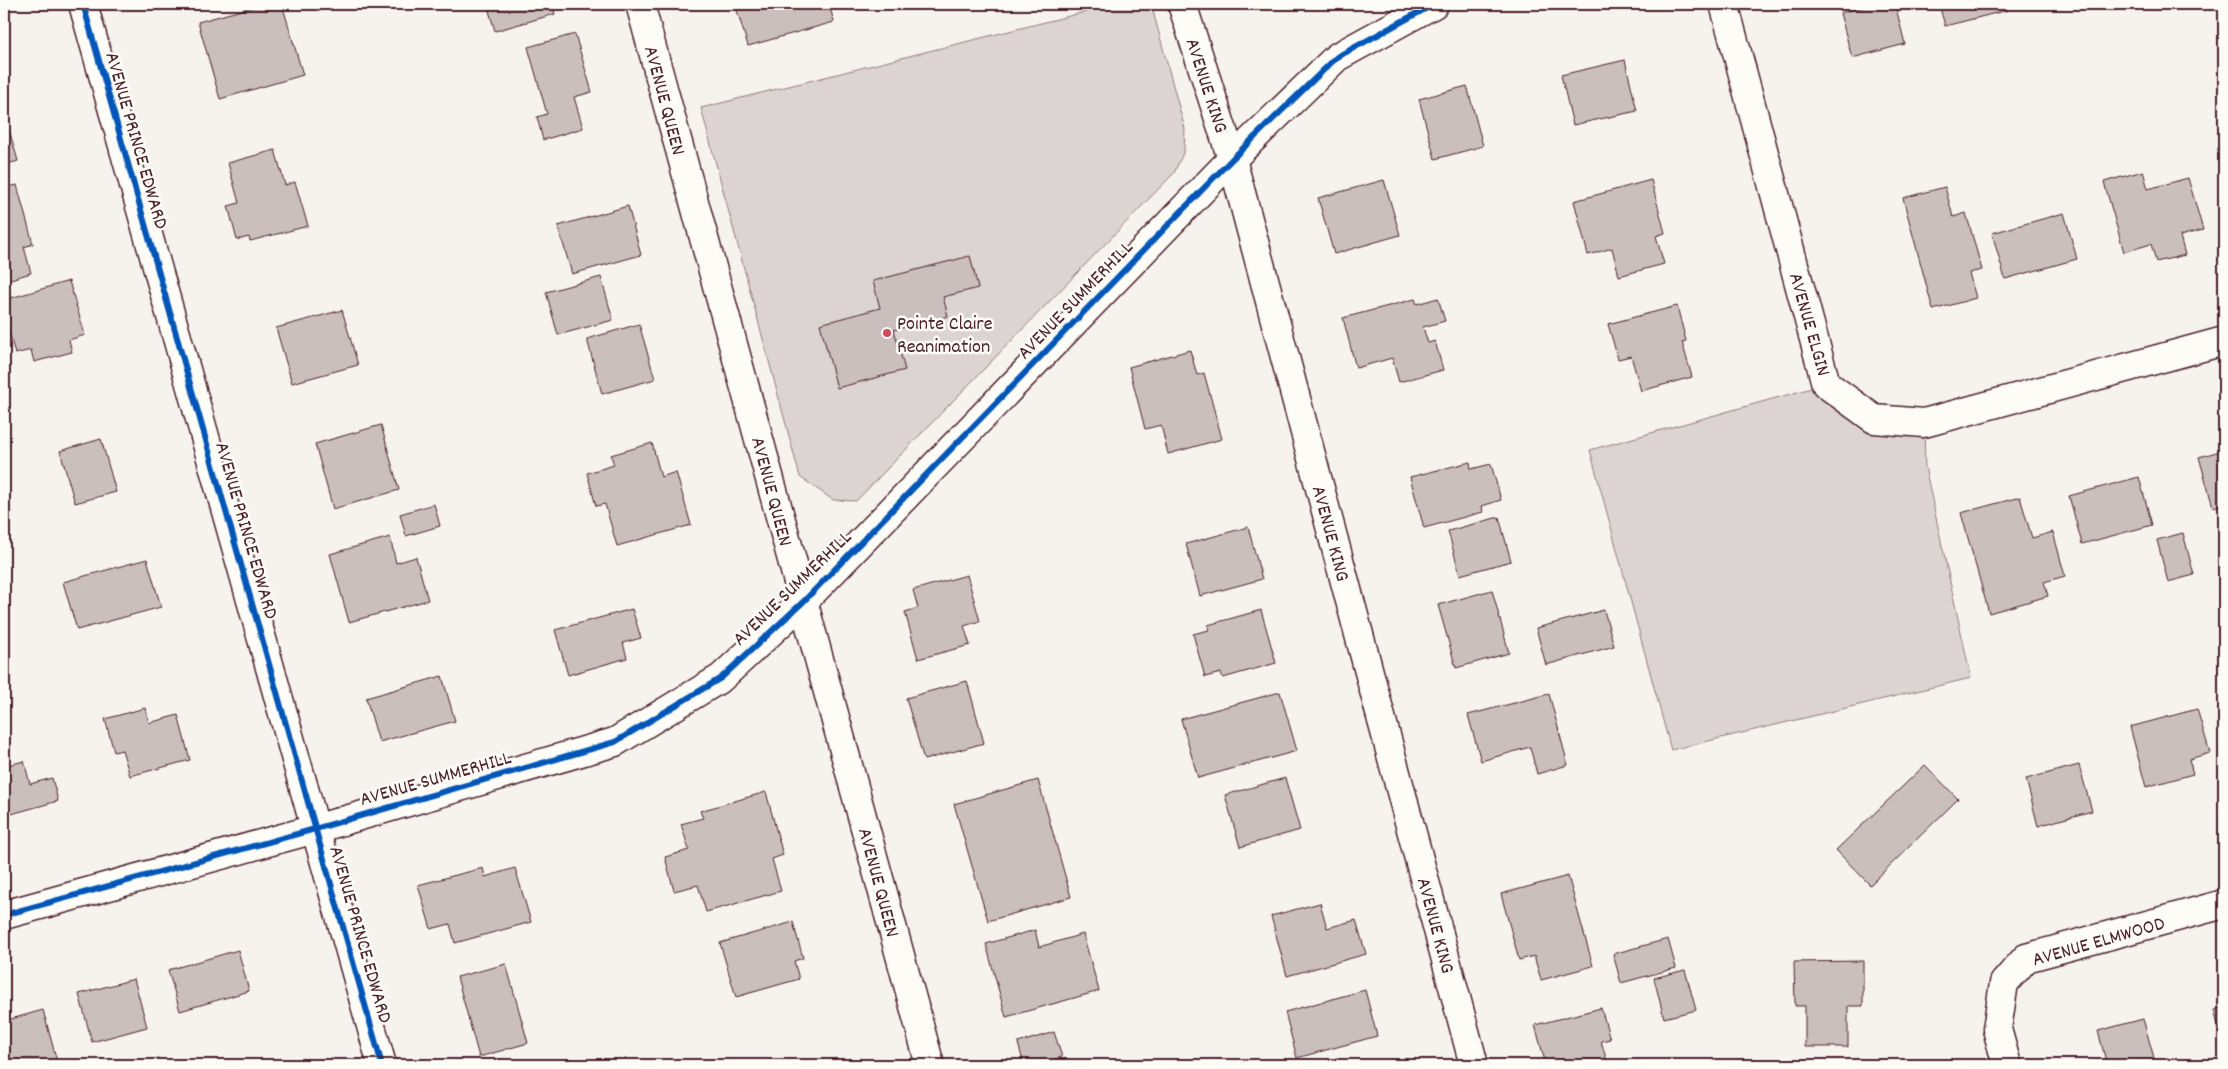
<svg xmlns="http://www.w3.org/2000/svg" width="2228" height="1069" font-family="Dekko,sans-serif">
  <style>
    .green { fill: #dcd4d2; stroke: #937a7e }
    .building { fill: #cbbfbe; stroke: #4a1f2b }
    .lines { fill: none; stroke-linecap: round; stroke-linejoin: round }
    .minor-casing { stroke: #4a1f2b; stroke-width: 31 }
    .minor { stroke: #fdfcf7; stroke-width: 28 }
    .cycleway-casing { stroke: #fdfcf7; stroke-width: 9 }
    .cycleway { stroke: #0057b8; stroke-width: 6 }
    .poi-dot { fill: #d1495b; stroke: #fdfcf7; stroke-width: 2 }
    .labels { text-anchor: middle; stroke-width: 5; stroke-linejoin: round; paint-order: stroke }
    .street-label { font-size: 20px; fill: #4a1f2b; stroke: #fdfcf7 }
    .poi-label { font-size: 20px; fill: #4a1f2b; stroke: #fdfcf7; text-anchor: start }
  </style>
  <rect width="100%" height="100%" fill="#f6f3ef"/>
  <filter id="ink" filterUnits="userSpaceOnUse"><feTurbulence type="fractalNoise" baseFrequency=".02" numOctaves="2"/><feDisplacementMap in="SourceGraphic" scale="10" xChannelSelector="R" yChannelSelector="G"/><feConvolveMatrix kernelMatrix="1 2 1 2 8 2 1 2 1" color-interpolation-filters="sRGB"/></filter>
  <g filter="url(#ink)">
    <g class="green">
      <path d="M1117 4H1151L1185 129 1184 151 1174 173 856 501 833 500 800 477 701 108Z"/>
      <path d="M1826 384 1874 419 1924 423 1925 467 1971 678 1671 750 1590 450Z"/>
    </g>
    <g class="building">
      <path d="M263 4H282L303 75 220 99 198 22Z"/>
      <path d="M487 4H552L555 14 495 31Z"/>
      <path d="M735 4H829L834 22 748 46Z"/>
      <path d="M1874 4H1895L1905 44 1852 58 1840 13Z"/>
      <path d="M1939 4H2007L2008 10 1945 26Z"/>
      <path d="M575 34 592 92 574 97 583 128 543 140 537 117 547 114 528 47Z"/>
      <path d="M1625 60 1637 111 1573 125 1561 75Z"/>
      <path d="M1467 86 1483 146 1435 159 1419 99Z"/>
      <path d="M4 112 18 161 4 165Z"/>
      <path d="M275 150 285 185 295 182 308 226 250 241 249 237 237 240 228 206 239 203 228 163Z"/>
      <path d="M2143 171 2148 189 2188 178 2203 230 2180 236 2185 255 2156 262 2151 244 2124 252 2104 182Z"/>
      <path d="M1384 180 1400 235 1334 254 1318 198Z"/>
      <path d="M1651 180 1665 233 1656 236 1664 264 1619 276 1612 248 1588 255 1574 201Z"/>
      <path d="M17 185 33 244 24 247 31 273 4 281V188Z"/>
      <path d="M1945 187 1953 217 1966 213 1982 270 1969 273 1976 298 1933 310 1903 198Z"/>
      <path d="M628 206 641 255 572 274 558 226Z"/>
      <path d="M2064 213 2077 259 2005 279 1992 233Z"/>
      <path d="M970 256 978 288 943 297 948 316 894 330 905 370 837 388 820 324 880 308 873 281Z"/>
      <path d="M601 277 613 320 558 335 546 292Z"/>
      <path d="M69 281 85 335 69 340 72 352 34 362 31 350 15 354 4 313V300Z"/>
      <path d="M1438 298 1445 321 1423 327 1428 343 1435 341 1443 370 1399 382 1392 358 1356 368 1343 318 1415 299 1417 304Z"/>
      <path d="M1677 306 1686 341 1682 342 1692 377 1641 391 1631 356 1618 359 1608 324Z"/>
      <path d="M342 310 358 365 292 383 276 328Z"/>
      <path d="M639 324 655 379 602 394 587 339Z"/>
      <path d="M1190 350 1197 375 1204 373 1222 439 1168 454 1161 425 1145 429 1129 367Z"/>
      <path d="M381 425 399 490 333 509 315 444Z"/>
      <path d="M101 439 116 492 75 503 60 451Z"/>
      <path d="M652 443 661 477 676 472 691 525 617 546 605 504 596 506 587 473 614 465 611 455Z"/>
      <path d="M2224 450V504L2213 507 2199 457Z"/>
      <path d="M1470 462 1471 469 1491 464 1501 500 1482 506 1483 512 1424 528 1410 477Z"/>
      <path d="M2139 477 2152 525 2082 544 2069 496Z"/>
      <path d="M2020 497 2032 538 2053 532 2065 576 2044 582 2048 596 1989 613 1961 513Z"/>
      <path d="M434 504 440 526 406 536 400 514Z"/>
      <path d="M1499 517 1511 561 1460 575 1448 531Z"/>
      <path d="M1248 527 1262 579 1200 596 1186 544Z"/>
      <path d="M2183 533 2194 575 2168 582 2157 540Z"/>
      <path d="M390 537 396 563 416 557 428 600 349 622 330 554Z"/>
      <path d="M147 559 161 607 77 630 63 582Z"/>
      <path d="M967 575 980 621 964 626 970 645 918 659 905 612 918 608 913 590Z"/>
      <path d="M1492 590 1509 653 1456 668 1438 605Z"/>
      <path d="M632 609 641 638 623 643 627 658 568 675 555 630Z"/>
      <path d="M1261 610 1276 663 1223 678 1221 673 1205 677 1193 634 1209 630 1208 625Z"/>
      <path d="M1604 610 1614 646 1546 665 1536 628Z"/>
      <path d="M442 676 455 721 379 742 366 698Z"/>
      <path d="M967 681 984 743 924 760 906 698Z"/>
      <path d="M1280 692 1297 751 1198 778 1181 719Z"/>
      <path d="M1549 694 1568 765 1537 774 1530 747 1481 761 1468 715Z"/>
      <path d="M145 708 149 723 178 715 190 760 130 776 122 750 114 752 105 719Z"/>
      <path d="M2197 709 2210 753 2189 759 2193 774 2146 787 2130 727Z"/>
      <path d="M24 761 30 784 52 778 58 801 4 816V766Z"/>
      <path d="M1925 765 1958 799 1870 885 1836 850Z"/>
      <path d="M2079 765 2092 811 2038 826 2026 779Z"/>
      <path d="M1285 778 1300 830 1240 847 1225 795Z"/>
      <path d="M1038 780 1071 897 988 921 954 804Z"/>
      <path d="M766 792 783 855 772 859 781 891 706 912 698 885 674 891 665 857 689 850 681 824 703 818 700 811Z"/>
      <path d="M483 868 485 877 515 868 531 922 455 943 450 924 431 929 418 885Z"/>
      <path d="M1568 876 1593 966 1541 980 1534 956 1519 960 1501 894Z"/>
      <path d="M1320 903 1327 928 1356 920 1366 954 1287 976 1271 916Z"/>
      <path d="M793 922 803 958 794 961 799 979 736 997 720 943Z"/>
      <path d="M1035 930 1039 947 1083 934 1099 991 1006 1017 986 944Z"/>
      <path d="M1668 939 1676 968 1621 983 1613 954Z"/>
      <path d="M238 950 249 991 180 1011 168 970Z"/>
      <path d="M1863 961V1006H1848V1047H1805V1006H1795L1794 962Z"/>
      <path d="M506 964 528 1043 479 1057 457 977Z"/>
      <path d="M1685 970 1696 1010 1664 1018 1654 978Z"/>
      <path d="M134 979 147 1027 92 1042 79 994Z"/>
      <path d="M1365 990 1377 1036 1297 1058 1285 1012Z"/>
      <path d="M2224 1007V1048L2214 1010Z"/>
      <path d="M1601 1008 1610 1039 1601 1041 1608 1065H1546L1535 1025Z"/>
      <path d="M43 1010 58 1065H4V1021Z"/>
      <path d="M2143 1019 2156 1065H2107L2098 1031Z"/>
      <path d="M1054 1032 1062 1057 1033 1065H1024L1018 1043Z"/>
      <path d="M836 1059 838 1065H814Z"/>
    </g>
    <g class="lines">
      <defs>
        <g id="minor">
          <path d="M83 4 382 1065"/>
          <path d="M640 4 930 1065"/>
          <path d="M1182 4 1232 159 1474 1065"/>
          <path d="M1724 4 1826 384 1874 419 1924 423 2224 341"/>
          <path d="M4 915 315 829 615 742 721 678 803 602 1232 159 1337 57 1434 4"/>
          <path d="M2007 1065 1997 1029 2004 983 2026 958 2224 904"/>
        </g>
      </defs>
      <use href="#minor" class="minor-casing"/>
      <use href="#minor" class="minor"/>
      <defs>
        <g id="cycleway">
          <path d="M83 4 382 1065"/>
          <path d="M4 915 315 829 615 742 721 678 803 602 1232 159 1337 57 1434 4"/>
        </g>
      </defs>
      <use href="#cycleway" class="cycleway-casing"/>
      <use href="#cycleway" class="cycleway"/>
    </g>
  </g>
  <circle class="poi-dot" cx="887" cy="333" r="5"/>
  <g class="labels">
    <g class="street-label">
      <text transform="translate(1208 85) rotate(72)" y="7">AVENUE KING</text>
      <text transform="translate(666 100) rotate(75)" y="7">AVENUE QUEEN</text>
      <text transform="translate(138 140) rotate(74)" y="7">AVENUE PRINCE EDWARD</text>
      <text transform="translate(1074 299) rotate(-46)" y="7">AVENUE SUMMERHILL</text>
      <text transform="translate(1811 324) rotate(74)" y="7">AVENUE ELGIN</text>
      <text transform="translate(773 491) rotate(75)" y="7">AVENUE QUEEN</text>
      <text transform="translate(248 530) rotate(74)" y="7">AVENUE PRINCE EDWARD</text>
      <text transform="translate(1332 533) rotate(75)" y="7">AVENUE KING</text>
      <text transform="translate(791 587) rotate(-44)" y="7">AVENUE SUMMERHILL</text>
      <text transform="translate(435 777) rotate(-16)" y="7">AVENUE SUMMERHILL</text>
      <text transform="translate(880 882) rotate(75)" y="7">AVENUE QUEEN</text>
      <text transform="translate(1437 925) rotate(75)" y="7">AVENUE KING</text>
      <text transform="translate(362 934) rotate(74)" y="7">AVENUE PRINCE EDWARD</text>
      <text transform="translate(2098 940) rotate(-16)" y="7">AVENUE ELMWOOD</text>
    </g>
    <g class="poi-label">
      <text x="897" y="329">Pointe Claire<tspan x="897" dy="23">Reanimation</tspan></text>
    </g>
  </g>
  <rect width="2228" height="1069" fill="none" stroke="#fdfcf7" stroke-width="20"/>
  <rect x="10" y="10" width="2208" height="1049" fill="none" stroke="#4a1f2b" stroke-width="2" filter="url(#ink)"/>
</svg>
